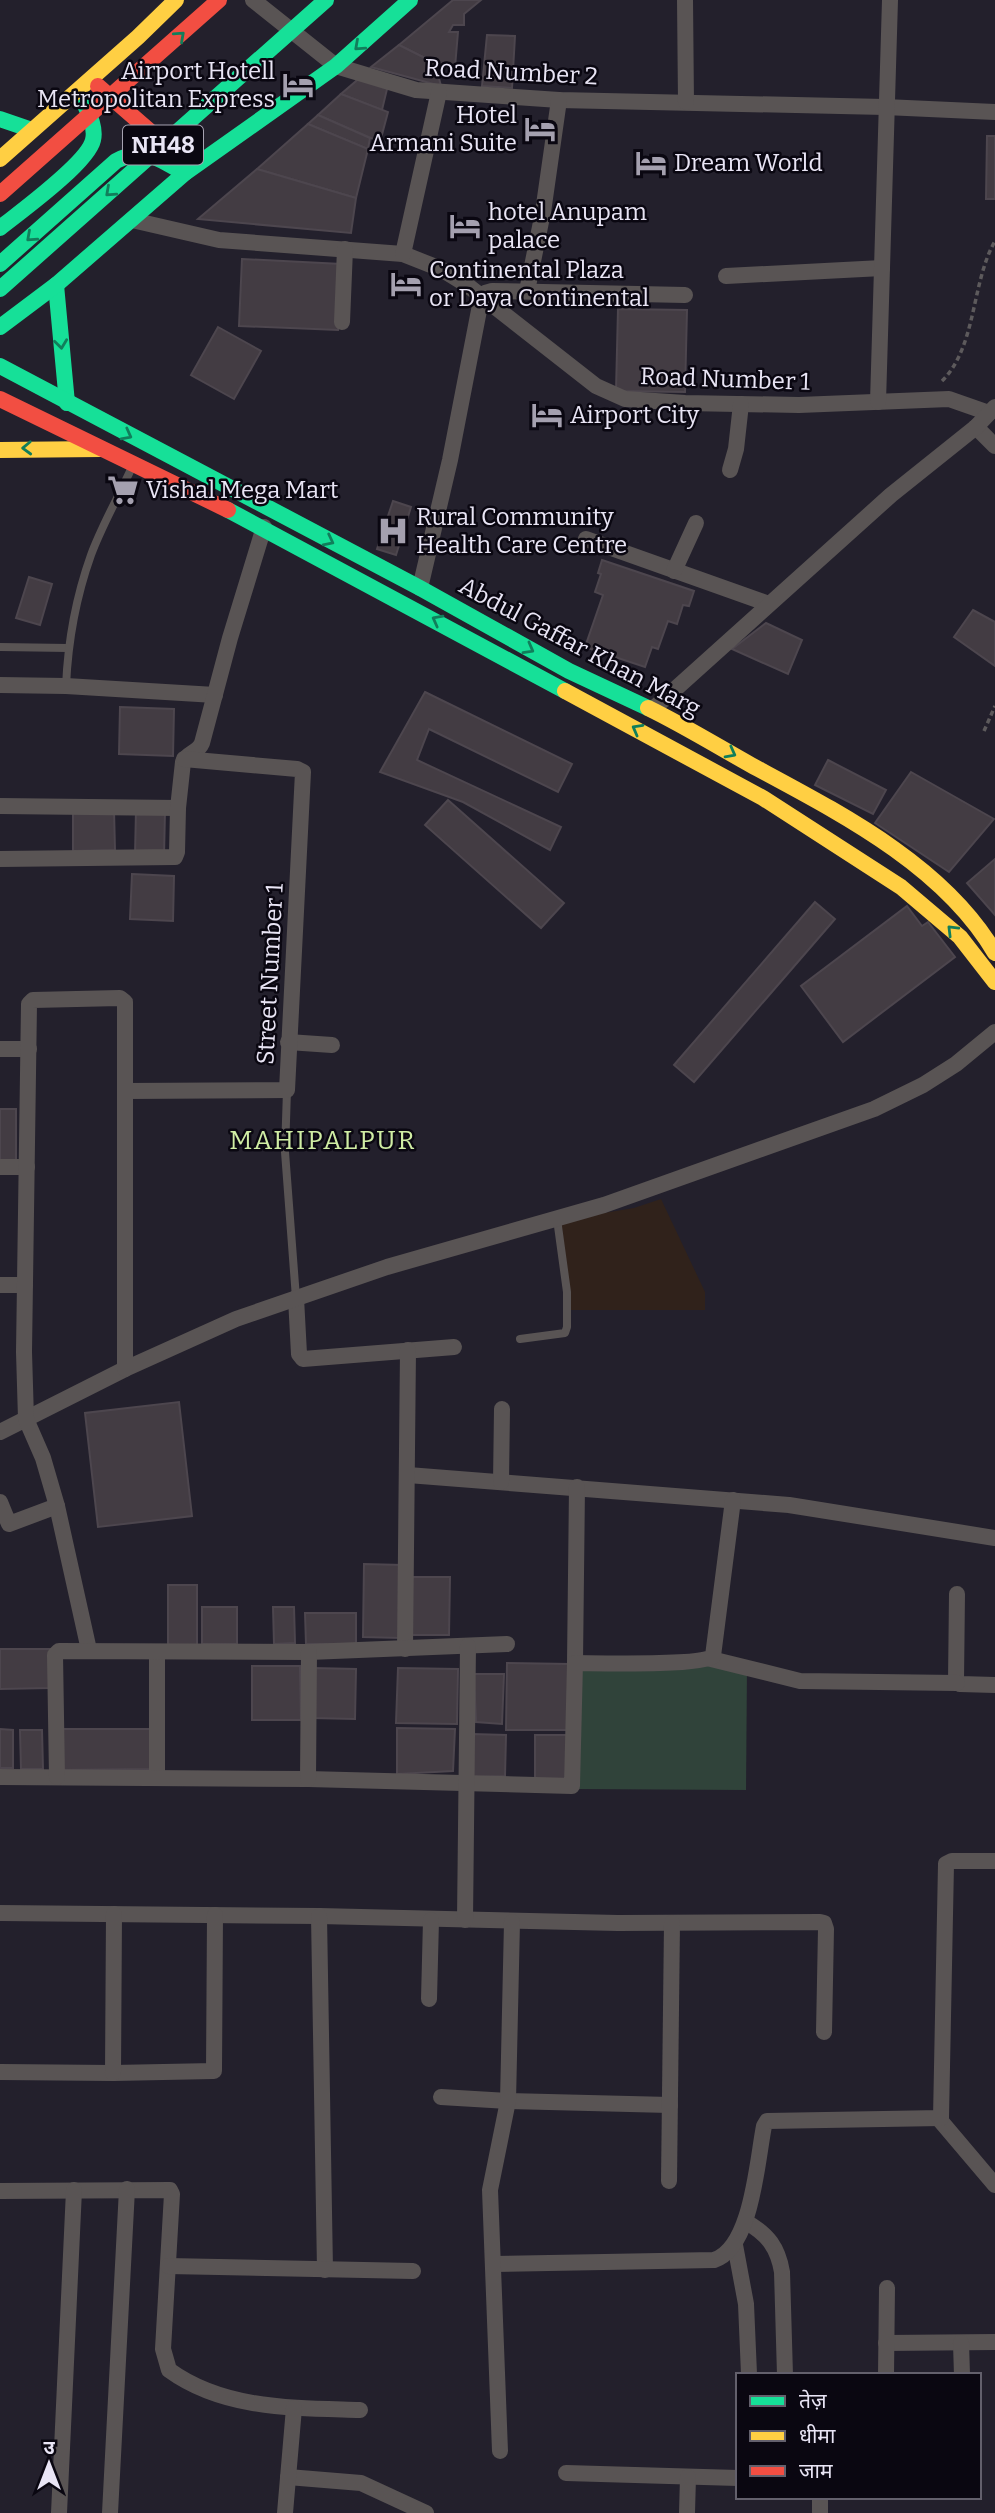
<svg xmlns="http://www.w3.org/2000/svg" width="995" height="2513" font-family="Bitter,'Noto Sans Devanagari',serif">
  <style>
    .commercial { fill: #30221b }
    .green { fill: #30433a }
    .building { fill: #433c43; stroke: #4d464e; stroke-width: 2 }
    .lines { fill: none; stroke-linecap: round; stroke-linejoin: round }
    .path { stroke: #5d5a5c; stroke-width: 3.5; stroke-dasharray: 5 3.5; stroke-linecap: butt }
    .lane { stroke: #595454; stroke-width: 8 }
    .street { stroke: #595454; stroke-width: 16 }
    .fast { stroke: #16e098; stroke-width: 16 }
    .slow { stroke: #ffcf43; stroke-width: 16 }
    .jam { stroke: #f24e42; stroke-width: 16 }
    .oneway { stroke: #117e5b }
    .labels { text-anchor: middle; stroke-width: 5; stroke-linejoin: round; paint-order: stroke }
    .shield { fill: #0a0711; stroke: #a6a2b1; stroke-width: 2 }
    .shield-label { font-size: 23px; font-weight: bold; fill: #e9e5f5 }
    .poi-label { font-size: 24px; fill: #e9e5f5; stroke: #0a0711; text-anchor: start }
    .street-label { font-size: 24px; fill: #e9e5f5; stroke: #0a0711 }
    .neighbourhood-label { font-size: 26px; letter-spacing: 2px; fill: #d0eda4; stroke: #0a0711 }
  </style>
  <rect width="100%" height="100%" fill="#23202c"/>
  <path class="commercial" d="M661 1199 705 1292V1310H571L561 1220 634 1208Z"/>
  <path class="green" d="M575 1663 747 1666 746 1790 575 1789Z"/>
  <g class="building">
    <path d="M453 0H481L464 14V25H453L449 32H458L455 67H435V63L399 45Z"/>
    <path d="M487 35 515 36 512 88 482 86Z"/>
    <path d="M399 45 435 63 441 86 371 67Z"/>
    <path d="M362 76 388 85 382 110 341 94Z"/>
    <path d="M341 94 388 112 380 142 318 115Z"/>
    <path d="M318 115 370 138 368 149 308 124Z"/>
    <path d="M308 124 368 149 356 198 257 169Z"/>
    <path d="M987 136H995V199H986Z"/>
    <path d="M257 169 356 198 351 233 198 219Z"/>
    <path d="M242 259 341 264 338 330 239 326Z"/>
    <path d="M618 309 687 310 685 392 616 391Z"/>
    <path d="M218 327 261 351 234 399 191 375Z"/>
    <path d="M393 501 411 507 396 555 377 549Z"/>
    <path d="M602 560 694 591 689 606 683 605 677 624 668 621 658 649 652 647 645 667 585 647 603 595 595 592 601 574 598 573Z"/>
    <path d="M29 577 52 584 40 625 16 618Z"/>
    <path d="M973 610 995 622V666L954 637Z"/>
    <path d="M766 623 802 640 788 674 732 649Z"/>
    <path d="M425 692 572 764 558 792 429 729 417 760 561 827 550 850 463 802 380 772Z"/>
    <path d="M120 707 174 709 173 756 119 754Z"/>
    <path d="M828 760 886 790 873 814 815 785Z"/>
    <path d="M911 772 994 819 949 872 875 823Z"/>
    <path d="M448 800 564 903 541 928 425 825Z"/>
    <path d="M114 810 115 850 73 851V811Z"/>
    <path d="M136 810 165 811 164 856 135 855Z"/>
    <path d="M995 859V915L967 883Z"/>
    <path d="M132 874 174 876 173 921 130 919Z"/>
    <path d="M815 902 835 919 694 1082 674 1065Z"/>
    <path d="M907 906 922 926 928 922 955 957 843 1042 801 986Z"/>
    <rect x="0" y="1109" width="16" height="52"/>
    <path d="M179 1402 192 1516 98 1527 85 1413Z"/>
    <path d="M364 1564 402 1565 401 1638 363 1637Z"/>
    <path d="M409 1577H450L449 1635H408Z"/>
    <rect x="168" y="1585" width="29" height="61"/>
    <rect x="202" y="1607" width="35" height="37"/>
    <path d="M273 1607H294L295 1643 274 1644Z"/>
    <path d="M305 1613H356V1644H306Z"/>
    <path d="M0 1649H50V1688L0 1689Z"/>
    <path d="M507 1663 570 1664V1730H506Z"/>
    <path d="M252 1666H300L301 1720H252Z"/>
    <path d="M313 1668 356 1669 355 1719 312 1718Z"/>
    <path d="M398 1668 458 1669 457 1724 396 1723Z"/>
    <path d="M474 1674H504L502 1724 476 1722Z"/>
    <path d="M397 1728 455 1729 453 1771 397 1774Z"/>
    <path d="M0 1729 13 1730V1768H0Z"/>
    <path d="M59 1729H151V1769L59 1770Z"/>
    <path d="M20 1730H42L43 1769H21Z"/>
    <path d="M472 1734 506 1735 505 1776 473 1777Z"/>
    <path d="M535 1735H569L568 1783 535 1782Z"/>
  </g>
  <g class="lines">
    <g class="path">
      <path d="M942 381C977 346 971 283 995 241"/>
      <path d="M984 731 995 706"/>
    </g>
    <g class="lane">
      <path d="M0 647 68 648"/>
      <path d="M66 686C68 641 76 597 91 555 102 525 119 496 132 467"/>
      <path d="M287 1090 285 1152 296 1298"/>
      <path d="M520 1339 565 1333 567 1327V1292L557 1219"/>
    </g>
    <g class="street">
      <path d="M253 0 336 66 416 90 559 100 885 107 995 112"/>
      <path d="M685 0 686 102"/>
      <path d="M132 220 219 240 403 254 441 269 467 285 596 386 625 399 685 403 799 405 949 399 989 413"/>
      <path d="M403 254 439 92"/>
      <path d="M726 276 882 268"/>
      <path d="M527 291 543 212 559 100"/>
      <path d="M342 322 345 249"/>
      <path d="M878 402 890 0"/>
      <path d="M976 427 995 446"/>
      <path d="M730 470 736 449 741 404"/>
      <path d="M586 539 769 604"/>
      <path d="M674 571 696 523"/>
      <path d="M420 588 450 460 481 300 485 293 492 291 685 295"/>
      <path d="M0 685 66 686 215 695"/>
      <path d="M652 710 891 495 976 427 995 407"/>
      <path d="M0 806 178 808"/>
      <path d="M0 859 175 857 177 852 178 808 183 762C187 753 198 753 202 743L230 638 264 527"/>
      <path d="M288 1042 332 1045"/>
      <path d="M0 1049H29"/>
      <path d="M126 1091 287 1090 303 772 297 769 184 759"/>
      <path d="M0 1167H27"/>
      <path d="M0 1285H25"/>
      <path d="M296 1298 299 1354 303 1359 454 1347"/>
      <path d="M0 1432 125 1369 236 1319 387 1267 604 1205 874 1109 923 1085 956 1064 995 1032"/>
      <path d="M408 1475 789 1505 995 1538"/>
      <path d="M501 1482 502 1409"/>
      <path d="M0 1502 9 1524 57 1506"/>
      <path d="M957 1594 956 1681 960 1684 995 1685"/>
      <path d="M405 1649 408 1350"/>
      <path d="M89 1650 57 1506 43 1458 26 1419 24 1352 29 1004 33 1000 120 998 125 1002V1369"/>
      <path d="M157 1653V1777"/>
      <path d="M711 1659 800 1681 957 1683"/>
      <path d="M575 1663 577 1487"/>
      <path d="M0 1777 308 1779 572 1786 575 1663C596 1663 702 1666 713 1656L733 1500"/>
      <path d="M57 1777 55 1655 59 1651 309 1652 507 1644"/>
      <path d="M308 1779 309 1652"/>
      <path d="M0 1913 319 1916 618 1923 820 1922 824 1923 826 1929 824 2032"/>
      <path d="M319 1916 325 2270"/>
      <path d="M465 1920 468 1646"/>
      <path d="M429 1999 431 1920"/>
      <path d="M0 2072 113 2073 214 2071 215 1915"/>
      <path d="M113 2073 114 1914"/>
      <path d="M441 2097 508 2101 670 2105"/>
      <path d="M939 2119 995 2185"/>
      <path d="M669 2181 672 1923"/>
      <path d="M0 2191 170 2190 172 2194 163 2349 169 2370C224 2410 295 2408 360 2410"/>
      <path d="M746 2222C768 2234 778 2248 782 2272L785 2375"/>
      <path d="M735 2245 746 2304 749 2374"/>
      <path d="M493 2264 714 2260C752 2248 757 2161 764 2126L767 2121 941 2118 946 1864 952 1861H995"/>
      <path d="M168 2266 413 2271"/>
      <path d="M886 2343 995 2342"/>
      <path d="M961 2343 962 2375"/>
      <path d="M886 2375 887 2288"/>
      <path d="M500 2451 490 2190 508 2101 512 1922"/>
      <path d="M566 2473 738 2478"/>
      <path d="M288 2477 361 2483 426 2513"/>
      <path d="M820 2497V2513"/>
      <path d="M59 2513 74 2190"/>
      <path d="M110 2513 127 2189"/>
      <path d="M285 2513 294 2408"/>
      <path d="M687 2513 688 2477"/>
    </g>
    <g class="fast">
      <path d="M0 119 32 130"/>
      <path d="M0 228C20 212 88 163 93 140 96 128 89 114 84 103"/>
      <path d="M0 264 116 161C146 145 157 159 185 173"/>
      <path d="M56 285 67 403"/>
      <path d="M0 289 326 0"/>
      <path d="M0 327 56 285 185 173 336 66 410 0"/>
      <path d="M0 366 420 588 569 671 648 708"/>
      <path d="M228 510 565 691"/>
    </g>
    <g class="slow">
      <path d="M0 159 138 37 176 0"/>
      <path d="M0 450 101 449"/>
      <path d="M565 691 763 798 901 887 960 937 995 982"/>
      <path d="M648 708C683 725 717 746 751 765 838 812 944 865 995 953"/>
    </g>
    <g class="jam">
      <path d="M98 86 175 153"/>
      <path d="M0 194 219 0"/>
      <path d="M0 399 228 510"/>
    </g>
  </g>
  <defs><path id="oneway-chevron" d="M-2-3.5L2.5 0L-2 3.5" fill="none" stroke-width="1.6" stroke-linecap="round" stroke-linejoin="round" transform="scale(1.75)"/></defs>
  <g class="oneway">
    <use href="#oneway-chevron" transform="translate(180 36) rotate(-42)"/>
    <use href="#oneway-chevron" transform="translate(359 46) rotate(138)"/>
    <use href="#oneway-chevron" transform="translate(110 192) rotate(138)"/>
    <use href="#oneway-chevron" transform="translate(31 237) rotate(138)"/>
    <use href="#oneway-chevron" transform="translate(61 344) rotate(83)"/>
    <use href="#oneway-chevron" transform="translate(127 435) rotate(28)"/>
    <use href="#oneway-chevron" transform="translate(27 448) rotate(178)"/>
    <use href="#oneway-chevron" transform="translate(329 541) rotate(27)"/>
    <use href="#oneway-chevron" transform="translate(437 620) rotate(-152)"/>
    <use href="#oneway-chevron" transform="translate(529 649) rotate(29)"/>
    <use href="#oneway-chevron" transform="translate(637 729) rotate(-151)"/>
    <use href="#oneway-chevron" transform="translate(731 753) rotate(28)"/>
    <use href="#oneway-chevron" transform="translate(952 930) rotate(-135)"/>
  </g>
  <defs>
    <symbol id="hotel-bare" viewBox="-9 -9 18 18"><path d="M-6-4.5h1.5V1H6V5H4.5V3h-9V5H-6ZM-4 0a1.8 1.8 0 1 1 3.6 0ZM.5 0V-2.5h3Q6-2.5 6 0Z" fill="#a4a0af" stroke="#0a0711" stroke-width="2.5" paint-order="stroke"/></symbol>
    <symbol id="supermarket-bare" viewBox="-9 -9 18 18"><path d="M-6-5.5h2.5l.6 2H6L4.5 2H-2.5L-4.4-4H-6ZM-1.5 3.2a1.3 1.3 0 1 0 .1 0ZM3 3.2a1.3 1.3 0 1 0 .1 0Z" fill="#a4a0af" stroke="#0a0711" stroke-width="2.5" paint-order="stroke"/></symbol>
    <symbol id="hospital-bare" viewBox="-9 -9 18 18"><path d="M-5-5h3v3.5h4V-5h3V5h-3V1.5h-4V5h-3Z" fill="#a4a0af" stroke="#0a0711" stroke-width="2.5" paint-order="stroke"/></symbol>
  </defs>
  <g fill-rule="evenodd">
    <use href="#hotel-bare" x="276" y="63" width="44" height="44"/>
    <use href="#hotel-bare" x="518" y="107" width="44" height="44"/>
    <use href="#hotel-bare" x="629" y="141" width="44" height="44"/>
    <use href="#hotel-bare" x="443" y="204" width="44" height="44"/>
    <use href="#hotel-bare" x="384" y="262" width="44" height="44"/>
    <use href="#hotel-bare" x="525" y="393" width="44" height="44"/>
    <use href="#supermarket-bare" x="101" y="468" width="44" height="44"/>
    <use href="#hospital-bare" x="371" y="509" width="44" height="44"/>
  </g>
  <g class="labels">
    <rect class="shield" x="123" y="125.5" width="80" height="39" rx="5"/>
    <g class="shield-label">
      <text x="163" y="153">NH48</text>
    </g>
    <g class="poi-label">
      <text x="275" y="79" text-anchor="end">Airport Hotell<tspan x="275" dy="28">Metropolitan Express</tspan></text>
      <text x="517" y="123" text-anchor="end">Hotel<tspan x="517" dy="28">Armani Suite</tspan></text>
      <text x="674" y="171">Dream World</text>
      <text x="488" y="220">hotel Anupam<tspan x="488" dy="28">palace</tspan></text>
      <text x="429" y="278">Continental Plaza<tspan x="429" dy="28">or Daya Continental</tspan></text>
      <text x="570" y="423">Airport City</text>
      <text x="146" y="498">Vishal Mega Mart</text>
      <text x="416" y="525">Rural Community<tspan x="416" dy="28">Health Care Centre</tspan></text>
    </g>
    <g class="street-label">
      <text transform="translate(511 72) rotate(3)" y="8">Road Number 2</text>
      <text transform="translate(725 379) rotate(2)" y="8">Road Number 1</text>
      <text transform="translate(580 647) rotate(28)" y="8">Abdul Gaffar Khan Marg</text>
      <text transform="translate(270 974) rotate(-87)" y="8">Street Number 1</text>
    </g>
    <g class="neighbourhood-label">
      <text x="323" y="1149">MAHIPALPUR</text>
    </g>
  </g>
  <rect x="736" y="2373" width="245" height="126" fill="#0a0711" stroke="#63606c" stroke-width="2"/>
  <rect x="750" y="2396" width="35" height="10" fill="#16e098" stroke="#63606c" stroke-width="2"/>
  <text x="799" y="2408" font-size="21" fill="#e9e5f5">तेज़</text>
  <rect x="750" y="2431" width="35" height="10" fill="#ffcf43" stroke="#63606c" stroke-width="2"/>
  <text x="799" y="2443" font-size="21" fill="#e9e5f5">धीमा</text>
  <rect x="750" y="2466" width="35" height="10" fill="#f24e42" stroke="#63606c" stroke-width="2"/>
  <text x="799" y="2478" font-size="21" fill="#e9e5f5">जाम</text>
  <g transform="translate(49 2464)" stroke="#0a0711" stroke-width="5" paint-order="stroke">
  <path d="M0-5L12 26L0 18L-12 26Z" fill="#e9e5f5"/>
  <text y="-10" font-size="19" font-weight="bold" text-anchor="middle" fill="#e9e5f5">उ</text>
  </g>
</svg>
